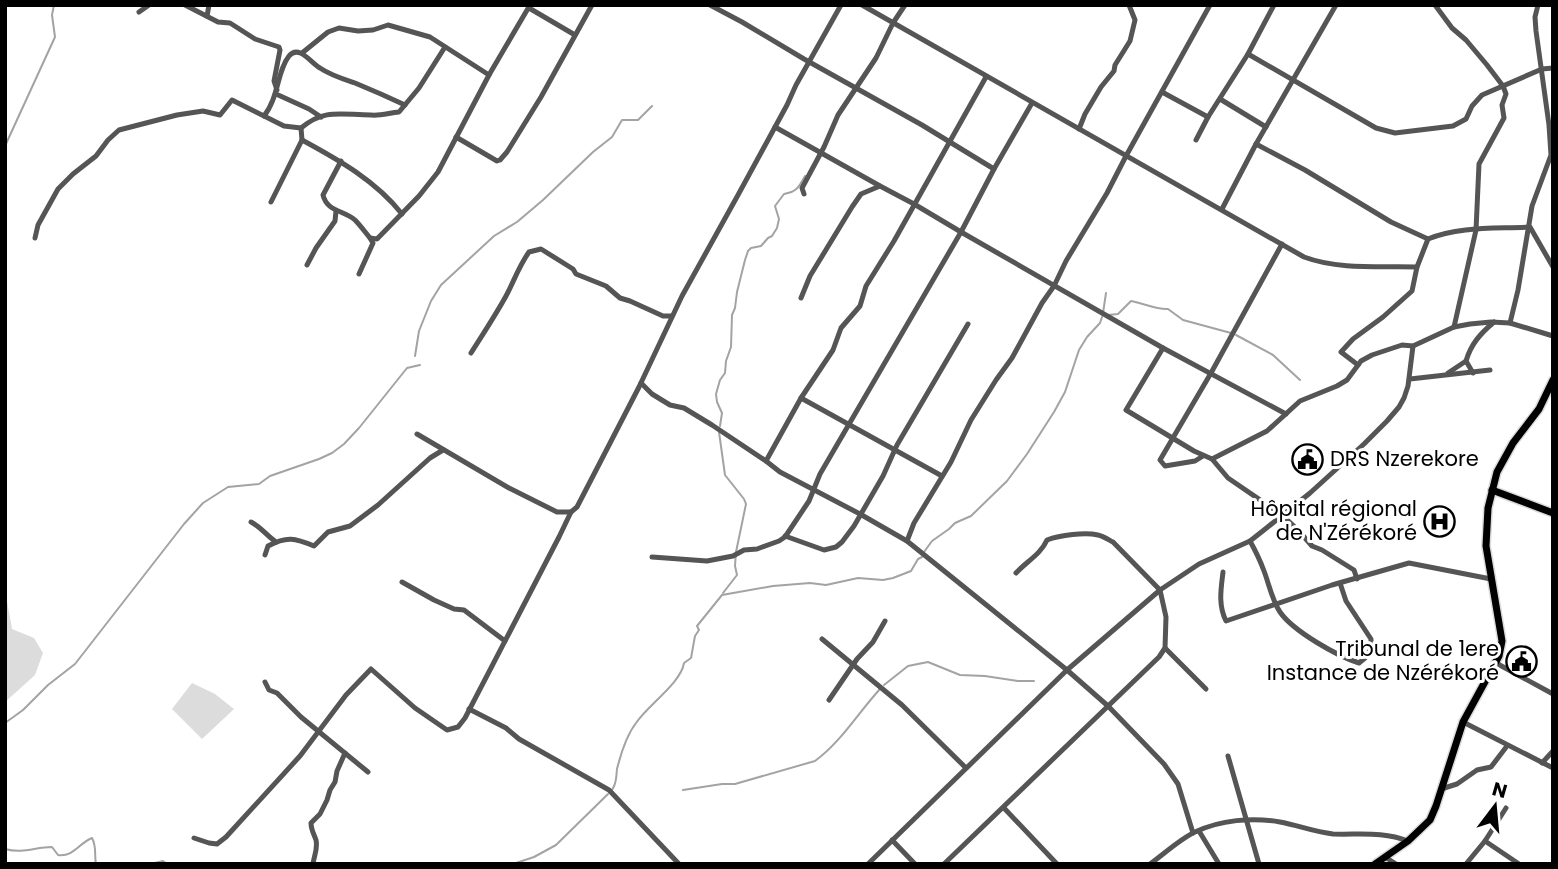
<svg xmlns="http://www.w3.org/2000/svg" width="1558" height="869" font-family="Poppins,sans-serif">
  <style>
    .green { fill: #dcdcdc }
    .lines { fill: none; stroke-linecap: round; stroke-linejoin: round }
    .stream { stroke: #a3a3a3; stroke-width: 2 }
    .highway-casing { stroke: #dbdbdb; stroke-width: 10 }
    .minor { stroke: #555; stroke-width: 5 }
    .highway { stroke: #000; stroke-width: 7 }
    .labels { text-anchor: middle; stroke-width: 6; stroke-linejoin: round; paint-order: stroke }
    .poi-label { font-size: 21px; fill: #000; stroke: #fff; text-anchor: end }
  </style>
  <rect width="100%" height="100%" fill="#fff"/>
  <g class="green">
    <path d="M5 590 12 629 34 638 43 653 35 675 5 702Z"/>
    <path d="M192 683 215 694 234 709 202 739 172 709Z"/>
  </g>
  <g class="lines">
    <g class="stream">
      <path d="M5 146 55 37 52 15 54 5"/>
      <path d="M1103 313 1106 293"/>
      <path d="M1108 315 1118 314 1131 301C1142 303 1158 310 1168 309L1183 320 1231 333"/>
      <path d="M1236 335 1273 355 1300 380"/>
      <path d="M415 356 419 331 431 301 441 285 494 236 517 222 543 200 593 152 612 137 622 120H638L652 106"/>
      <path d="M720 426 722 413 717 402 716 394 720 380 725 373 726 361 731 347 732 315 735 308 737 292 745 260 748 251 751 248 761 246 768 238 772 236 777 228 779 219 775 206 784 194C797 192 799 187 805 176"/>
      <path d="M719 432 725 475 744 499 746 504 736 552 735 566 737 575 723 593"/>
      <path d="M924 552 932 541 949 529 955 523 971 516 1007 481 1027 454 1054 412 1065 392 1079 350 1087 337 1100 323 1102 317"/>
      <path d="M884 685 908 666 928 662 960 675 985 676 1018 681H1034"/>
      <path d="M5 723 23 710 48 685 75 664 184 524 203 503 228 487 259 484 270 476 319 459 332 453 344 444 359 428 407 368 420 365"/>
      <path d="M612 790C617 783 616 777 617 769 621 753 626 736 636 723 648 705 681 683 684 663L691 658 695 636 699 630 697 626 722 595 773 586 810 583 826 585 858 578 883 580 893 578 911 571 918 559 922 557"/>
      <path d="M683 790 722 784H735L815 761C841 742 858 713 880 689"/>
      <path d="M5 849C23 854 35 847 52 847L58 855C74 857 79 843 92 838 97 847 94 854 96 864"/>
      <path d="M151 864 163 861 167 864"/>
      <path d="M513 864 534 857 556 845 608 794"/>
    </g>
    <defs>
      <g id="highway">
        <path d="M1492 490 1553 513"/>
        <path d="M1375 864 1408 841 1430 820 1436 806 1463 722 1499 656 1502 641 1486 546 1488 508 1497 472 1513 443 1539 409 1553 380"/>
      </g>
    </defs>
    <use href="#highway" class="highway-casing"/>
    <g class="minor">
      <path d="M185 5 218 22 230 23 255 39 279 47 280 50 274 81 277 90"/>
      <path d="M710 5 742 22 804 59 922 125 994 169"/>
      <path d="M862 5 1304 257C1339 270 1380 266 1417 267"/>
      <path d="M1435 5 1452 28 1466 40 1487 65 1503 86 1506 94 1502 105 1504 118 1479 164 1476 230 1454 327"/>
      <path d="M529 8 575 35"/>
      <path d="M139 12 149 5"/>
      <path d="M207 16 209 5"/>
      <path d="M302 53 328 32 339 28 358 31 373 30 388 25 430 37 489 75"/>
      <path d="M1248 54 1376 128 1395 133 1453 126 1466 119 1472 106 1482 95 1542 69 1553 68"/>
      <path d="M1162 92 1208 117 1248 54 1274 5"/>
      <path d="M276 94 309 109 321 117"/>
      <path d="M1220 99 1266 127"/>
      <path d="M264 116C279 97 277 71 289 56 299 44 311 63 320 68 330 75 343 79 355 83 372 90 388 97 405 105"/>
      <path d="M775 127 880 186 914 204 961 232 1163 348 1286 414"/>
      <path d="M1079 129 1085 114 1101 87 1114 71 1115 65 1130 41 1135 20 1129 5"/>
      <path d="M456 137 497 161 500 160 507 152 541 97 592 5"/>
      <path d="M302 140C339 160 376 181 402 214"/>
      <path d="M1196 140 1208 117"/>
      <path d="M1256 144 1305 170 1391 222 1428 239"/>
      <path d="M341 161 323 195C327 212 344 210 355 220 360 225 365 232 370 238L377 239 419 196 438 172 489 75 530 5"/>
      <path d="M804 194 802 188 824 147 838 115 876 58 893 23 905 5"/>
      <path d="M271 202 302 140 301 128"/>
      <path d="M1222 209 1256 144 1336 5"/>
      <path d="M35 238 38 225 58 189 73 174 96 156 108 140 119 130 177 115 203 111 220 115 232 100 284 126 301 128C325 108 342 115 371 115 380 116 389 113 399 112L419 88 445 47"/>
      <path d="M307 265 316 248 335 221 336 211"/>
      <path d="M359 274 373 243 370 238"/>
      <path d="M801 298 810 276 852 207 861 194 880 186"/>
      <path d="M1510 323 1518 290 1532 206 1551 155 1549 125 1536 31 1535 17 1538 5"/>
      <path d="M1163 348 1126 410 1194 451 1212 459 1228 478 1282 515 1298 530 1312 546 1322 550 1354 570 1357 579"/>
      <path d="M471 353C483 334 495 316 506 296 514 281 519 266 529 252L541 249 573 269 576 274 606 286 620 298 630 301 663 316H672"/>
      <path d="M1358 365 1341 352 1353 339 1383 317 1412 291 1417 267 1428 239C1459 226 1497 229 1530 227L1553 267"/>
      <path d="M1448 373 1466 361"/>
      <path d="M1473 373 1466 361C1471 344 1480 334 1494 322"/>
      <path d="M1410 379 1490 370"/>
      <path d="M641 383 652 394 670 405 684 408 712 425 766 461 780 472 860 514 907 541 1067 670 1108 706 1164 764 1178 784 1193 833"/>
      <path d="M801 398 942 476"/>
      <path d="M417 434 509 488 557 512H571"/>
      <path d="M1203 456 1195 461 1165 466 1160 460 1211 373 1282 244"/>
      <path d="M1212 459 1267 431 1300 401 1337 386 1347 380 1361 361 1372 355 1402 345 1413 346 1454 327 1470 324 1491 322 1510 323 1553 336"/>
      <path d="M766 461 801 398 833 350 841 328 860 306 866 286 894 241 986 77"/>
      <path d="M251 522C261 527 267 536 276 542"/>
      <path d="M785 536 824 550 836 547 842 542 854 526 883 476 897 445 968 324"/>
      <path d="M907 541 914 523 951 462 971 420 996 380 1012 358 1042 303 1054 286 1066 261 1107 193 1126 156 1210 5"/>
      <path d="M1250 541C1255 550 1260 560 1264 571 1269 584 1272 600 1280 612 1293 631 1337 656 1359 663L1365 658 1371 649V639L1346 601 1340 583"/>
      <path d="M265 555 268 546C287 536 295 538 314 546L328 532 350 526 378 505 430 458 443 450"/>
      <path d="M652 557 707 561 733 556 744 550 757 549 779 541 785 537 809 501 820 474 961 232 994 169 1032 103"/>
      <path d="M1223 572C1221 589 1218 605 1226 621L1332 585 1409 563 1491 579"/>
      <path d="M402 582 434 600 454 609 464 610 505 641"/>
      <path d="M822 639 902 705 966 768"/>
      <path d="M1165 648 1206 689"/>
      <path d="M1496 663 1553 694"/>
      <path d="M265 682 269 690 277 693 301 717 368 772"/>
      <path d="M829 700 857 659 873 642 885 621"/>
      <path d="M469 709 506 728 519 739 609 790 679 864"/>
      <path d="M1463 722 1553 768"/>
      <path d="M1228 756 1259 864"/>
      <path d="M1542 763 1553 751"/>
      <path d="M1441 789 1457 784 1477 770 1491 767 1507 746"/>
      <path d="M1004 808 1057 864"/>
      <path d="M1199 831 1219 864"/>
      <path d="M194 838 209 843 217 844 226 837 300 756 346 695 371 669 415 708 447 730 458 727 465 718 559 537 571 512 577 507 639 387 682 296 738 195 787 105 796 85 841 5"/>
      <path d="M892 840 915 864"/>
      <path d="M1485 841 1519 864"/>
      <path d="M1385 857 1396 864"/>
      <path d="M313 864C314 856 318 849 316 840 314 834 311 830 311 823L320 814 327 800 330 790 335 782 337 771 345 753"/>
      <path d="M868 864 1067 670 1160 590 1199 564 1250 541 1264 530 1310 493 1364 444 1387 421 1399 407 1404 398 1408 386 1413 346"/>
      <path d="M944 864 1159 657 1165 648 1166 617 1160 590 1113 542C1109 540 1103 536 1098 535 1085 532 1060 535 1047 540 1041 554 1026 562 1016 573"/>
      <path d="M1150 864C1164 854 1180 839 1195 832 1220 820 1252 817 1280 822 1297 825 1314 832 1333 834 1358 835 1383 831 1408 841"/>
      <path d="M1466 864 1485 841 1506 808"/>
    </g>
    <use href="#highway" class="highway"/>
  </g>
  <defs>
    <symbol id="civic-ring" viewBox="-11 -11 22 22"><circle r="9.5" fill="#fff" stroke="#000" stroke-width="1.5"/><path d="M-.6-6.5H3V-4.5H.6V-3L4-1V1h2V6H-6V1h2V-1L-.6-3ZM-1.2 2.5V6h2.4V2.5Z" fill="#000"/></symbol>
    <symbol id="hospital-ring" viewBox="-11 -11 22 22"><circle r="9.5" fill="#fff" stroke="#000" stroke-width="1.5"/><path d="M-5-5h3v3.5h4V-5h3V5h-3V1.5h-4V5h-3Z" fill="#000"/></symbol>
  </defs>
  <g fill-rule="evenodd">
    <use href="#civic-ring" x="1290" y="442" width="35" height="35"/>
    <use href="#hospital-ring" x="1422" y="504" width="35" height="35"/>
    <use href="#civic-ring" x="1504" y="644" width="35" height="35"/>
  </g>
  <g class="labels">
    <g class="poi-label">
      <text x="1330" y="466" text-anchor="start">DRS Nzerekore</text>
      <text x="1417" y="516">Hôpital régional<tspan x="1417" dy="24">de N'Zérékoré</tspan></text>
      <text x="1499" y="656">Tribunal de 1ere<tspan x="1499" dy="24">Instance de Nzérékoré</tspan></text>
    </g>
  </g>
  <rect width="1558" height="869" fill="none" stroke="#000000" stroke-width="14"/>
  <g transform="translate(1495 806) rotate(16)" stroke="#ffffff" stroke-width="5" paint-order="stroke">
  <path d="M0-5L12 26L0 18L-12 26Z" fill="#000000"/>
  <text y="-10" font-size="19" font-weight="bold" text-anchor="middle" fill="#000000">N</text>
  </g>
</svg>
